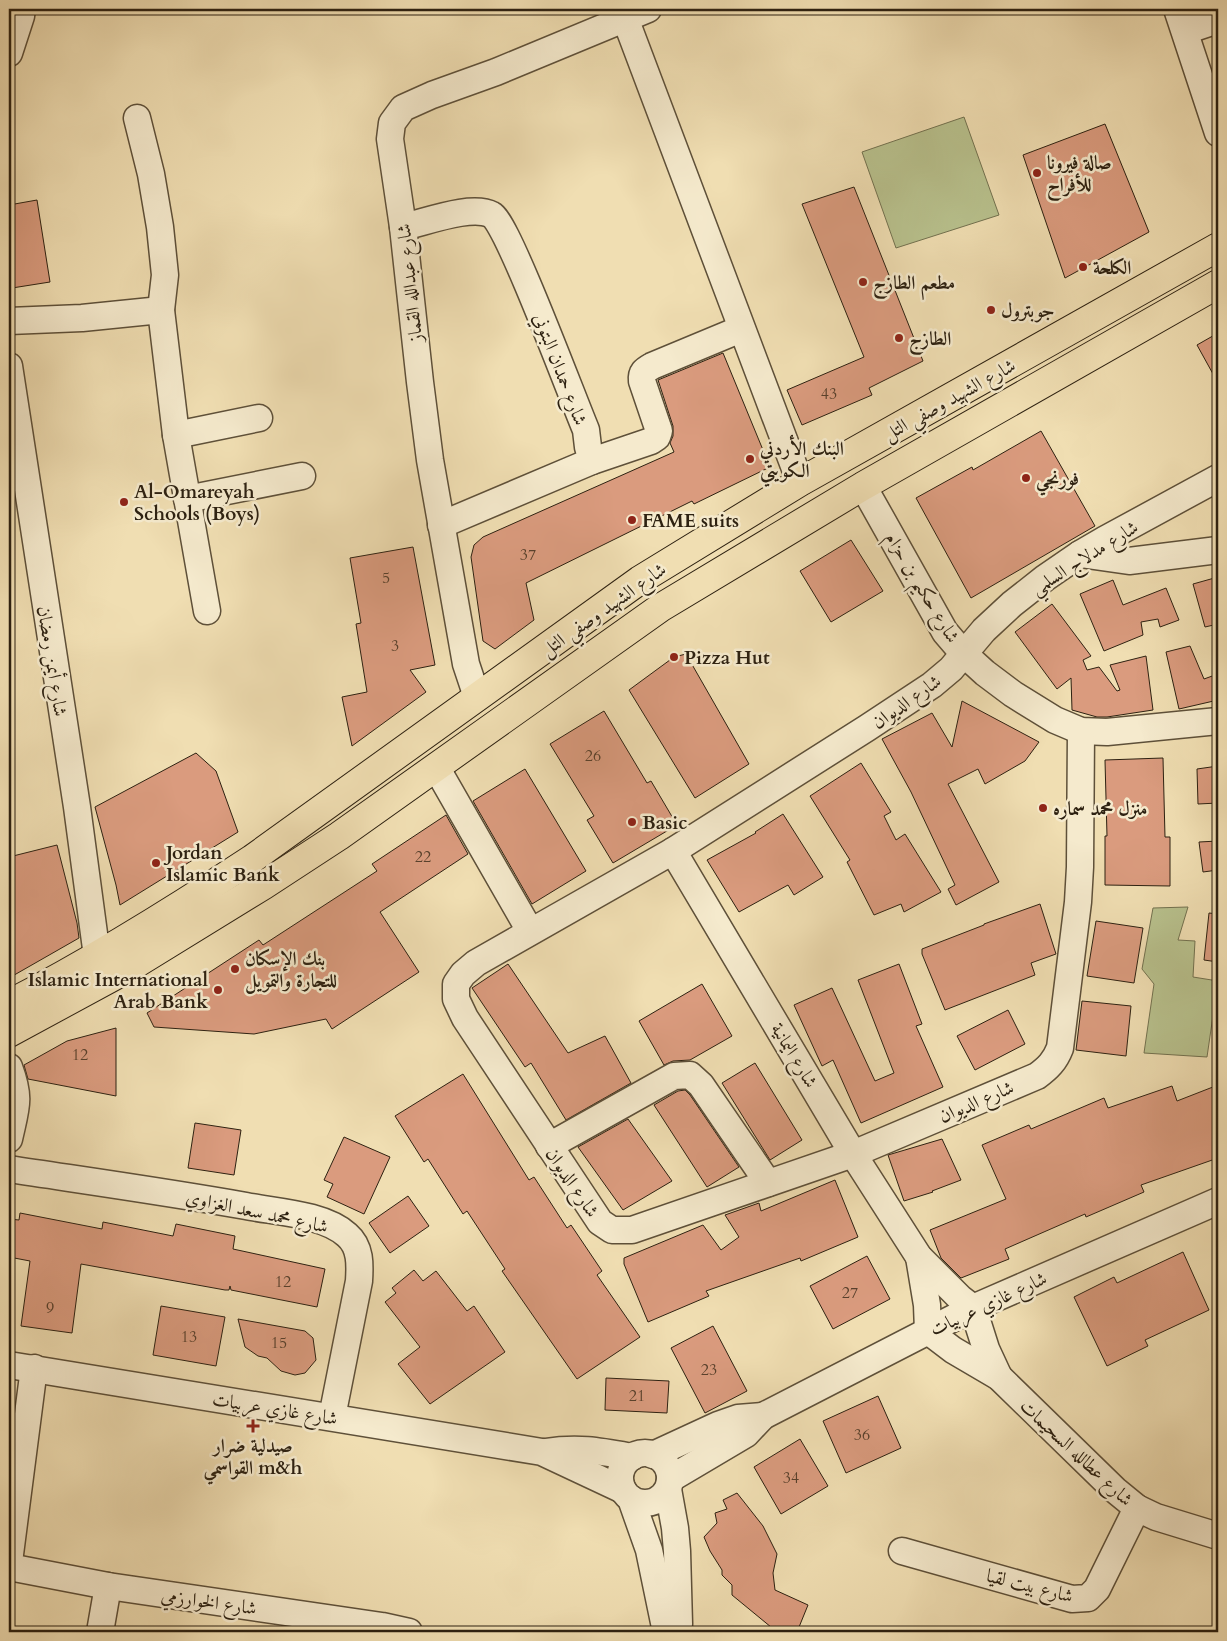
<svg xmlns="http://www.w3.org/2000/svg" width="1227" height="1641" font-family="Cardo,Amiri,serif">
  <style>
    .green { fill: #b8c18d; stroke: #72714f }
    .building { fill: #da9b7e; stroke: #2d2111 }
    .lines { fill: none; stroke-linecap: round; stroke-linejoin: round }
    .minor-casing { stroke: #5e5039; stroke-width: 29 }
    .major-casing { stroke: #2d2111; stroke-width: 30 }
    .minor { stroke: #f5eacd; stroke-width: 26 }
    .major { stroke: #f0deb2; stroke-width: 28 }
    .poi-dot { fill: #8f2418; stroke: #f5eacd; stroke-width: 2 }
    .labels { text-anchor: middle; stroke-width: 5; stroke-linejoin: round; paint-order: stroke }
    .number-label { font-size: 16px; fill: #58402c }
    .poi-label { font-size: 19px; font-weight: bold; fill: #2d2111; stroke: #f5eacd; text-anchor: start }
    .street-label { font-size: 19px; fill: #2d2111; stroke: #f5eacd }
  </style>
  <rect width="100%" height="100%" fill="#f0deb2"/>
  <filter id="stains"><feTurbulence type="fractalNoise" baseFrequency=".004" numOctaves="4"/><feColorMatrix values="0 0 0 0 .2 0 0 0 0 .09 0 0 0 0 .02 0 0 0 .5 -.17"/></filter>
  <radialGradient id="worn" r=".72"><stop offset=".6" stop-color="#630" stop-opacity="0"/><stop offset="1" stop-color="#630" stop-opacity=".3"/></radialGradient>
  <g class="green">
    <path d="M964 117 999 215 896 248 862 152Z"/>
    <path d="M1188 907 1178 940 1195 941 1193 977 1218 981 1207 1057 1144 1053 1154 984 1142 969 1153 908Z"/>
  </g>
  <g class="building">
    <path d="M1105 124 1149 232 1065 278 1023 155Z"/>
    <path d="M854 187 923 361 869 388 872 395 802 425 787 390 864 357 802 204Z"/>
    <path d="M37 200 50 282 12 288 9 270V205Z"/>
    <path d="M1218 333V383L1197 345Z"/>
    <path d="M723 353 770 467 694 504 692 501 526 583 534 620 495 649 483 641 471 557 474 545 483 537 674 452 670 443 673 436V426L658 380Z"/>
    <path d="M1041 431 1095 526 971 598 916 498 972 467 973 470Z"/>
    <path d="M851 540 883 591 831 622 800 571Z"/>
    <path d="M413 547 435 665 410 670 426 692 352 746 342 697 367 692 356 624 361 623 350 558Z"/>
    <path d="M1218 577V624L1205 627 1193 584Z"/>
    <path d="M1113 580 1123 605 1166 588 1179 620 1160 627 1158 619 1141 622 1143 635 1104 651 1080 594Z"/>
    <path d="M1052 604 1091 656 1083 660 1087 670 1099 667 1117 691 1120 690 1110 665 1146 656 1153 710 1107 717H1097L1072 710 1071 678 1057 689 1015 632Z"/>
    <path d="M1190 646 1204 679 1215 675 1218 689V700L1179 709 1166 652Z"/>
    <path d="M686 654 749 764 695 798 629 690 674 657Z"/>
    <path d="M962 701 1039 742 1025 761 985 784 978 769 948 784 999 882 956 905 948 889 955 885 911 792 882 739 932 713 952 747Z"/>
    <path d="M604 711 647 783 651 781 677 825 613 863 587 820 594 816 550 744Z"/>
    <path d="M196 753 216 771 238 832 120 905 116 885 95 807Z"/>
    <path d="M1163 758 1165 837H1170V886L1105 885V836H1107L1105 760Z"/>
    <path d="M861 763 891 812 884 816 896 840 905 834 941 892 904 912 901 904 874 915 847 862 850 860 810 796Z"/>
    <path d="M1218 766V803L1198 804 1197 769Z"/>
    <path d="M525 769 586 871 532 904 473 801Z"/>
    <path d="M783 814 823 877 794 895 788 885 739 912 707 860 756 833 755 832Z"/>
    <path d="M446 815 468 854 380 912 419 972 332 1029 326 1019 254 1034 154 1027 147 1013 259 940 263 945 377 871 372 864Z"/>
    <path d="M1218 841V870L1203 872 1199 842Z"/>
    <path d="M57 845 77 923 79 938 9 978V922L12 921 9 901V857Z"/>
    <path d="M1040 904 1056 954 1031 963 1035 975 945 1010 922 954V949L984 925V924Z"/>
    <path d="M1209 913 1218 914V962L1204 960Z"/>
    <path d="M1096 921 1143 928 1134 983 1087 976Z"/>
    <path d="M508 964 568 1053 605 1036 631 1083 566 1120 531 1063 525 1067 472 988Z"/>
    <path d="M899 964 922 1024 916 1026 943 1087 861 1123 833 1060 822 1066 794 1005 832 988 875 1081 894 1073 858 980Z"/>
    <path d="M702 984 732 1036 690 1060 673 1061 664 1065 639 1021Z"/>
    <path d="M1082 1001 1131 1006 1126 1056 1076 1050Z"/>
    <path d="M1008 1010 1025 1044 975 1070 957 1036Z"/>
    <path d="M116 1028V1096L28 1079 24 1065 67 1041Z"/>
    <path d="M755 1063 802 1140 770 1160 722 1083Z"/>
    <path d="M463 1074 529 1180 534 1177 567 1228 571 1225 602 1271 597 1275 640 1337 577 1379 502 1271 505 1269 467 1211 463 1214 428 1159 424 1162 395 1116Z"/>
    <path d="M1218 1085V1158L1141 1185 1144 1192 1086 1217 1085 1214 1005 1249 1009 1259 961 1278 941 1258 930 1230 1006 1199 982 1145 1029 1125 1031 1129 1104 1098 1108 1108 1172 1086 1177 1101Z"/>
    <path d="M685 1090 690 1095 739 1167 707 1187 654 1105 678 1091Z"/>
    <path d="M628 1119 672 1181 623 1210 578 1147Z"/>
    <path d="M195 1123 241 1130 234 1175 188 1168Z"/>
    <path d="M344 1137 390 1157 364 1214 327 1197 333 1184 324 1180Z"/>
    <path d="M942 1139 961 1180 932 1191 933 1192 904 1201 888 1155Z"/>
    <path d="M835 1180 858 1237 801 1261 800 1258 706 1291 709 1296 648 1322 624 1264V1258L703 1225 721 1250 739 1237 725 1215 759 1203 761 1211Z"/>
    <path d="M408 1196 429 1226 390 1253 369 1223Z"/>
    <path d="M20 1213 102 1229 103 1222 173 1236 176 1224 235 1236 233 1249 325 1269 317 1307 231 1290 230 1286 229 1290H225L81 1264 72 1333 21 1326 30 1261 9 1257V1219L19 1220Z"/>
    <path d="M1183 1252 1209 1310 1145 1340 1148 1346 1107 1366 1074 1297 1114 1277 1117 1283Z"/>
    <path d="M867 1256 890 1299 833 1329 810 1286Z"/>
    <path d="M414 1270 423 1281 436 1271 467 1311 474 1306 505 1352 430 1404 398 1364 420 1347 385 1302 396 1293 392 1288Z"/>
    <path d="M161 1306 225 1317 216 1366 153 1355Z"/>
    <path d="M238 1319 305 1331 313 1338 316 1360 305 1373 295 1375 281 1371 267 1358 258 1356 245 1347Z"/>
    <path d="M713 1326 747 1391 705 1413 671 1348Z"/>
    <path d="M606 1378 669 1381 667 1413 605 1410Z"/>
    <path d="M878 1396 901 1448 846 1473 823 1421Z"/>
    <path d="M800 1439 828 1486 781 1514 754 1467Z"/>
    <path d="M737 1493 763 1526 777 1554 773 1573 775 1590 808 1605 797 1632H777L732 1595V1585L722 1575V1570L710 1551 704 1537 717 1523 715 1513 727 1509 723 1500Z"/>
  </g>
  <g class="lines">
    <defs>
      <g id="minor">
        <path d="M1177 9 1218 133"/>
        <path d="M625 18 800 482"/>
        <path d="M1185 31 1218 20"/>
        <path d="M9 53 21 16 22 9"/>
        <path d="M137 118 151 174 160 227 165 275 161 310 176 435 207 611"/>
        <path d="M403 227C426 222 472 204 492 215 507 222 574 402 586 430L588 447 592 461 441 525"/>
        <path d="M9 321 82 318 161 310"/>
        <path d="M9 366 77 807 97 956"/>
        <path d="M176 435 259 418"/>
        <path d="M592 461 651 441 657 437 659 431 642 381C641 372 645 370 652 366L741 329"/>
        <path d="M863 486 945 632 963 653 985 673 1013 694 1055 720 1081 731 1107 732 1218 721"/>
        <path d="M187 499 302 476"/>
        <path d="M1080 554 1129 561 1218 550"/>
        <path d="M477 697 466 664 430 460 420 382 403 227 390 139 392 123 403 108 432 95 496 72 648 9"/>
        <path d="M1081 731 1080 867 1078 902 1060 1048C1055 1061 1048 1068 1037 1076L853 1154 632 1230H612L600 1222 465 1018 456 999V984L463 974 476 963 673 851 867 728 932 685 951 669 984 630 1012 604 1045 578 1080 554 1104 540 1218 478"/>
        <path d="M436 767 530 931"/>
        <path d="M673 851 853 1154 919 1257 960 1298 973 1308 986 1349 999 1377"/>
        <path d="M9 1067C21 1099 16 1107 9 1139"/>
        <path d="M549 1146 674 1076 690 1075 701 1085 768 1183"/>
        <path d="M9 1169C88 1181 167 1192 246 1206 276 1212 324 1214 347 1235 361 1247 360 1265 359 1281L332 1417"/>
        <path d="M919 1257 927 1305 928 1331 953 1350 999 1377 1115 1490 1137 1508 1156 1517 1218 1536"/>
        <path d="M9 1365 542 1452 623 1490"/>
        <path d="M545 1452C579 1447 599 1451 632 1457"/>
        <circle cx="645" cy="1478" r="25"/>
        <path d="M653 1455 718 1425 738 1418 763 1416"/>
        <path d="M670 1479 746 1434 763 1416 973 1308 1218 1201"/>
        <path d="M668 1489 675 1528 677 1551 679 1624 677 1632"/>
        <path d="M631 1499 649 1550 666 1632"/>
        <path d="M902 1551 1072 1599 1088 1598 1097 1589 1137 1508"/>
        <path d="M9 1562 34 1368"/>
        <path d="M9 1567 108 1586 382 1626 409 1632"/>
        <path d="M100 1632 108 1586"/>
      </g>
      <g id="major">
        <path d="M9 1004C93 961 173 911 252 859L640 580 800 482 1218 247"/>
        <path d="M9 1033 129 968 264 885 339 836 660 608 863 486 1218 284"/>
      </g>
    </defs>
    <use href="#minor" class="minor-casing"/>
    <use href="#major" class="major-casing"/>
    <use href="#minor" class="minor"/>
    <use href="#major" class="major"/>
  </g>
  <g class="poi-dot">
    <circle cx="1037" cy="173" r="5"/>
    <circle cx="1083" cy="267" r="5"/>
    <circle cx="863" cy="282" r="5"/>
    <circle cx="991" cy="310" r="5"/>
    <circle cx="899" cy="338" r="5"/>
    <circle cx="750" cy="459" r="5"/>
    <circle cx="1026" cy="478" r="5"/>
    <circle cx="124" cy="502" r="5"/>
    <circle cx="632" cy="520" r="5"/>
    <circle cx="674" cy="657" r="5"/>
    <circle cx="1043" cy="808" r="5"/>
    <circle cx="632" cy="822" r="5"/>
    <circle cx="156" cy="863" r="5"/>
    <circle cx="235" cy="969" r="5"/>
    <circle cx="218" cy="990" r="5"/>
    <path d="M250.5 1418.5h5v5h5v5h-5v5h-5v-5h-5v-5h5z"/>
  </g>
  <g class="labels">
    <g class="number-label">
      <text x="829" y="399">43</text>
      <text x="528" y="560">37</text>
      <text x="386" y="583">5</text>
      <text x="395" y="651">3</text>
      <text x="593" y="761">26</text>
      <text x="423" y="862">22</text>
      <text x="80" y="1060">12</text>
      <text x="283" y="1287">12</text>
      <text x="850" y="1298">27</text>
      <text x="50" y="1313">9</text>
      <text x="189" y="1342">13</text>
      <text x="279" y="1348">15</text>
      <text x="709" y="1375">23</text>
      <text x="637" y="1401">21</text>
      <text x="862" y="1440">36</text>
      <text x="791" y="1483">34</text>
    </g>
    <g class="poi-label">
      <text x="1047" y="169">صالة فيرونا<tspan x="1047" dy="22">للأفراح</tspan></text>
      <text x="1093" y="274">الكلحة</text>
      <text x="873" y="289">مطعم الطازج</text>
      <text x="1001" y="317">جوبترول</text>
      <text x="909" y="345">الطازج</text>
      <text x="760" y="455">البنك الأردني<tspan x="760" dy="22">الكويتي</tspan></text>
      <text x="1036" y="485">فورنجي</text>
      <text x="134" y="498">Al-Omareyah<tspan x="134" dy="22">Schools (Boys)</tspan></text>
      <text x="642" y="527">FAME suits</text>
      <text x="684" y="664">Pizza Hut</text>
      <text x="1053" y="815">منزل محمد سماره</text>
      <text x="642" y="829">Basic</text>
      <text x="166" y="859">Jordan<tspan x="166" dy="22">Islamic Bank</tspan></text>
      <text x="245" y="965">بنك الإسكان<tspan x="245" dy="22">للتجارة والتمويل</tspan></text>
      <text x="208" y="986" text-anchor="end">Islamic International<tspan x="208" dy="22">Arab Bank</tspan></text>
      <text x="253" y="1452" text-anchor="middle">صيدلية ضرار<tspan x="253" dy="22">القواسمي m&amp;h</tspan></text>
    </g>
    <g class="street-label">
      <text transform="translate(409 283) rotate(-96)" y="7">شارع عبدالله القماز</text>
      <text transform="translate(561 369) rotate(69)" y="7">شارع حمدان البتوني</text>
      <text transform="translate(949 399) rotate(-29)" y="7">شارع الشهيد وصفي التل</text>
      <text transform="translate(1084 557) rotate(-32)" y="7">شارع مدلاج السلمي</text>
      <text transform="translate(923 587) rotate(59)" y="7">شارع حكيم بن حزام</text>
      <text transform="translate(603 609) rotate(-35)" y="7">شارع الشهيد وصفي التل</text>
      <text transform="translate(53 661) rotate(81)" y="7">شارع أيمن رمضان</text>
      <text transform="translate(906 701) rotate(-35)" y="7">شارع الديوان</text>
      <text transform="translate(795 1055) rotate(59)" y="7">شارع اليمانية</text>
      <text transform="translate(976 1101) rotate(-23)" y="7">شارع الديوان</text>
      <text transform="translate(573 1182) rotate(56)" y="7">شارع الديوان</text>
      <text transform="translate(257 1211) rotate(12)" y="7">شارع محمد سعد الغزاوي</text>
      <text transform="translate(988 1303) rotate(-25)" y="7">شارع غازي عربيات</text>
      <text transform="translate(275 1408) rotate(9)" y="7">شارع غازي عربيات</text>
      <text transform="translate(1077 1452) rotate(43)" y="7">شارع عطالله السحيمات</text>
      <text transform="translate(1030 1585) rotate(14)" y="7">شارع بيت لقيا</text>
      <text transform="translate(209 1601) rotate(8)" y="7">شارع الخوارزمي</text>
    </g>
  </g>
  <rect width="1227" height="1641" fill="none" stroke="#f0deb2" stroke-width="30"/>
  <rect x="10" y="10" width="1207" height="1621" fill="none" stroke="#2d2111" stroke-width="2.5"/>
  <rect x="15" y="15" width="1197" height="1611" fill="none" stroke="#2d2111"/>
  <rect width="100%" height="100%" filter="url(#stains)"/>
  <rect width="100%" height="100%" fill="url(#worn)"/>
</svg>
